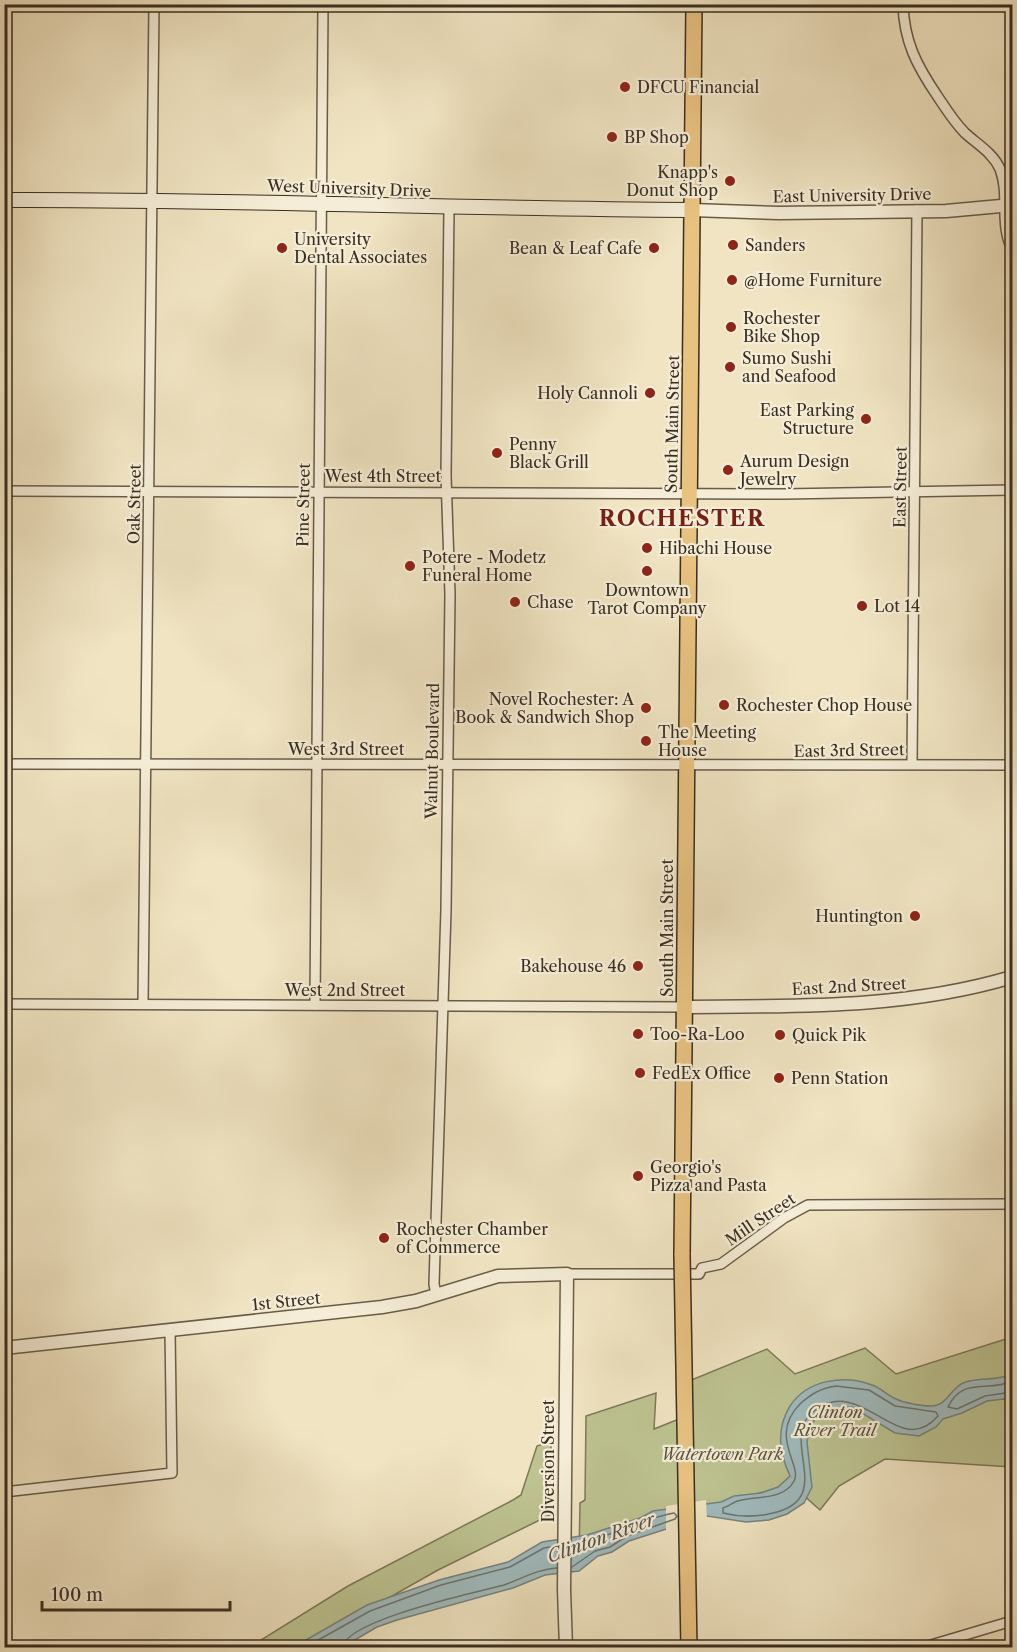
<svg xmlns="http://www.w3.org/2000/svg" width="1017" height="1652" font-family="'Libre Caslon Text',serif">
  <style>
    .green { fill: #bdc391; stroke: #7c7859; stroke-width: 1.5 }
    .water { fill: #a0bbbe; stroke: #77837f; stroke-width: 1.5 }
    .pier { fill: #f0e4c2 }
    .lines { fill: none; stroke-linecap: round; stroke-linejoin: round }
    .shore { stroke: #6d7470; stroke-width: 1.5 }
    .minor-casing { stroke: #685c49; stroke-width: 12 }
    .tertiary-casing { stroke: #685c49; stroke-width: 15 }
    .secondary-casing { stroke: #3a2e21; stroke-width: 16 }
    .primary-casing { stroke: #3a2e21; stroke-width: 18 }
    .minor { stroke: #f5edd7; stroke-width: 9 }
    .tertiary { stroke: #f5edd7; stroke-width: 12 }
    .secondary { stroke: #f5edd7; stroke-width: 14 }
    .primary { stroke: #e8c281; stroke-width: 15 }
    .primary-bridge-casing { stroke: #3a2e21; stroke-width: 18; stroke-linecap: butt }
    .primary-bridge { stroke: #e8c281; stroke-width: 15 }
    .poi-dot { fill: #8f2418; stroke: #f5edd7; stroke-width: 2 }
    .labels { text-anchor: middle; stroke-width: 4.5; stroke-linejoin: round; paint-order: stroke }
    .poi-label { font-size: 16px; fill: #3a2e21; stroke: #f5edd7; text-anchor: start }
    .street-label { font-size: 16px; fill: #3a2e21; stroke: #f5edd7 }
    .park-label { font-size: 16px; font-style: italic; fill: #5b533d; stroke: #f5edd7 }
    .water-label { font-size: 18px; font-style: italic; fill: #545148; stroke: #f5edd7 }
    .district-label { font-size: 22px; font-weight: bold; letter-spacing: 1.5px; fill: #7a1f14; stroke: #f5edd7 }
  </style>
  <rect width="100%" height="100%" fill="#f0e4c2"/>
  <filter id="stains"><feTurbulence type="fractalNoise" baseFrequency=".00333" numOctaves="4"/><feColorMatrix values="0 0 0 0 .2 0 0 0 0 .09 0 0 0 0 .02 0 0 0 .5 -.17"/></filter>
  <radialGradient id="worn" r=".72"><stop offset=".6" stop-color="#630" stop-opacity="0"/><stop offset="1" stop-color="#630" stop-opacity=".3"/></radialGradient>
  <g class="green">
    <path d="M1012 1337V1467L885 1459 839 1486 820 1510 802 1494 774 1489 651 1524 579 1555 580 1503 585 1500 586 1416 656 1393 654 1429 689 1415V1381L767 1349 795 1374 865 1348 896 1374Z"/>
    <path d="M551 1441 550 1515 438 1570 302 1647 248 1648 348 1586 513 1500 521 1495 537 1446Z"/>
  </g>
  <path class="water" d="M1012 1374V1398L987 1401 962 1413 943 1419 936 1427 919 1436 895 1433 852 1407 832 1408 819 1414 810 1426 807 1442 812 1487 804 1503 787 1514 769 1520 746 1522 707 1516 629 1541 612 1552 598 1556 579 1571 545 1575 513 1588 397 1620 377 1627 343 1647 292 1648 367 1605 439 1580 508 1562 542 1542 587 1535 640 1518 653 1511 721 1502 734 1496 761 1493 778 1487 790 1476C779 1452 776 1429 790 1406 807 1380 844 1374 872 1385 881 1388 887 1395 896 1399 904 1403 922 1406 931 1406 947 1406 951 1388 963 1383 979 1376 996 1382 1012 1374Z"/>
  <path class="pier" d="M706 1500 707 1520 666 1531V1506Z"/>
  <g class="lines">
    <g class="shore">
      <path d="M1012 1381C987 1393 963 1376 948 1407L957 1409 985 1396 1012 1392"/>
      <path d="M836 1386 869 1390 895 1406 936 1412 938 1416C898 1462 863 1373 814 1411 777 1439 838 1498 773 1513 757 1517 739 1517 723 1513V1508C727 1507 731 1504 735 1502 752 1495 783 1502 794 1481 803 1466 768 1436 800 1404 811 1394 821 1388 836 1386Z"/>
      <path d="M572 1567 595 1551 610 1547 627 1536 675 1519 677 1516 674 1513C639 1519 607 1539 572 1545"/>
      <path d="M304 1648 370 1611 441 1585 510 1567 544 1548 557 1546"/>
      <path d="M342 1648C345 1620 477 1592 504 1585 521 1579 538 1569 557 1568"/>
    </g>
    <defs>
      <g id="minor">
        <path d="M903 4C904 42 917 66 938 97 946 109 954 122 965 133 977 144 993 153 1000 169 1010 195 999 223 1012 249"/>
        <path d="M4 491 784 494 1012 490"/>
        <path d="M4 764 1012 765"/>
        <path d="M912 764 917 210"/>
        <path d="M4 1004 684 1007"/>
        <path d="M143 1004 154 4"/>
        <path d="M315 1005 323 4"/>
        <path d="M567 1274H699L702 1268 721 1264 784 1218 808 1205 1012 1204"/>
        <path d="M436 1294 434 1284 446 910 450 594 446 476 449 208"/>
        <path d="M4 1492 172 1473 170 1330"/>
        <path d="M921 1648 1012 1621"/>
      </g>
      <g id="tertiary">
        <path d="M692 210 779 213 946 211 1012 205"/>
        <path d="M684 1007C795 1006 905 1009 1012 977"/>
        <path d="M4 1348 382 1307 416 1301 498 1276 567 1274 564 1590 566 1648"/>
      </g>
      <path id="secondary" d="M4 200C234 199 463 209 692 210"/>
      <path id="primary" d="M682 1255 694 4"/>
    </defs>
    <use href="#minor" class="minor-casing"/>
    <use href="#tertiary" class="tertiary-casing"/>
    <use href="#secondary" class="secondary-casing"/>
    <use href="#primary" class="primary-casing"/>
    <use href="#minor" class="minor"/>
    <use href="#tertiary" class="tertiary"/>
    <use href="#secondary" class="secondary"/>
    <use href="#primary" class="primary"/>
    <defs>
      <path id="primary-bridge" d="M682 1255 689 1648"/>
    </defs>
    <use href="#primary-bridge" class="primary-bridge-casing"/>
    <use href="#primary-bridge" class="primary-bridge"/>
  </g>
  <g class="poi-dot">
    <circle cx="625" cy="87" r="6"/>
    <circle cx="612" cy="137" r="6"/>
    <circle cx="730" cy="181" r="6"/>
    <circle cx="733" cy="245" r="6"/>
    <circle cx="282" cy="248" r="6"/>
    <circle cx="654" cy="248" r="6"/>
    <circle cx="732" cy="280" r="6"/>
    <circle cx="731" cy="327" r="6"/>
    <circle cx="730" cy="367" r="6"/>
    <circle cx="650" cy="393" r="6"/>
    <circle cx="866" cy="419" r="6"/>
    <circle cx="497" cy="453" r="6"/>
    <circle cx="728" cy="470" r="6"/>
    <circle cx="647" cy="548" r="6"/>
    <circle cx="410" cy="566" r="6"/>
    <circle cx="647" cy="571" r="6"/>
    <circle cx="515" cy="602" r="6"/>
    <circle cx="862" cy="606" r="6"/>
    <circle cx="724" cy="705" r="6"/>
    <circle cx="646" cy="708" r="6"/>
    <circle cx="646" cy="741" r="6"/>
    <circle cx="915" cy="916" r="6"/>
    <circle cx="638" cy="966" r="6"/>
    <circle cx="638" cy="1034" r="6"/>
    <circle cx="780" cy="1035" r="6"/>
    <circle cx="640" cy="1073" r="6"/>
    <circle cx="779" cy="1078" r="6"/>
    <circle cx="638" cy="1176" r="6"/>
    <circle cx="384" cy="1238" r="6"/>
  </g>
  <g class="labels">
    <g class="poi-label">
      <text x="637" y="93">DFCU Financial</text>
      <text x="624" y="143">BP Shop</text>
      <text x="718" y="178" text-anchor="end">Knapp's<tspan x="718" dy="18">Donut Shop</tspan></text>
      <text x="294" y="245">University<tspan x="294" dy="18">Dental Associates</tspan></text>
      <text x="745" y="251">Sanders</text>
      <text x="642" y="254" text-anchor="end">Bean &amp; Leaf Cafe</text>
      <text x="744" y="286">@Home Furniture</text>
      <text x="743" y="324">Rochester<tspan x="743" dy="18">Bike Shop</tspan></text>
      <text x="742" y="364">Sumo Sushi<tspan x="742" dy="18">and Seafood</tspan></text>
      <text x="638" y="399" text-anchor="end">Holy Cannoli</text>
      <text x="854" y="416" text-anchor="end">East Parking<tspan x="854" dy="18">Structure</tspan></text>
      <text x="509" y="450">Penny<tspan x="509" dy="18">Black Grill</tspan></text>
      <text x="740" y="467">Aurum Design<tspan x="740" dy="18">Jewelry</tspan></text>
      <text x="659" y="554">Hibachi House</text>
      <text x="422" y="563">Potere - Modetz<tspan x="422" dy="18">Funeral Home</tspan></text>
      <text x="647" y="596" text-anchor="middle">Downtown<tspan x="647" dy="18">Tarot Company</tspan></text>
      <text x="527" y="608">Chase</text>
      <text x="874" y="612">Lot 14</text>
      <text x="634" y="705" text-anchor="end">Novel Rochester: A<tspan x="634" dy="18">Book &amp; Sandwich Shop</tspan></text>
      <text x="736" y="711">Rochester Chop House</text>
      <text x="658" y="738">The Meeting<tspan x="658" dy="18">House</tspan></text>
      <text x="903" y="922" text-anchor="end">Huntington</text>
      <text x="626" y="972" text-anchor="end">Bakehouse 46</text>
      <text x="650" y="1040">Too-Ra-Loo</text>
      <text x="792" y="1041">Quick Pik</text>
      <text x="652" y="1079">FedEx Office</text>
      <text x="791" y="1084">Penn Station</text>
      <text x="650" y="1173">Georgio's<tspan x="650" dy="18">Pizza and Pasta</tspan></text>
      <text x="396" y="1235">Rochester Chamber<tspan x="396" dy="18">of Commerce</tspan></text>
    </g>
    <g class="street-label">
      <text transform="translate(349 188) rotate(2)" y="6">West University Drive</text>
      <text transform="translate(852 195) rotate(-1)" y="6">East University Drive</text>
      <text transform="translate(672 424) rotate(-89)" y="6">South Main Street</text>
      <text x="383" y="482">West 4th Street</text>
      <text transform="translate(900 487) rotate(-89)" y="6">East Street</text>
      <text transform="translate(134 504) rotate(-89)" y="6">Oak Street</text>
      <text transform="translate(303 505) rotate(-89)" y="6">Pine Street</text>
      <text x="346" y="755">West 3rd Street</text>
      <text transform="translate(849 750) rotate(-1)" y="6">East 3rd Street</text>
      <text transform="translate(432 751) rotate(-89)" y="6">Walnut Boulevard</text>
      <text transform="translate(667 928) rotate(-90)" y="6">South Main Street</text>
      <text transform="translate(849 986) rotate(-3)" y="6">East 2nd Street</text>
      <text x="345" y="996">West 2nd Street</text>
      <text transform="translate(760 1219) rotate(-34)" y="6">Mill Street</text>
      <text transform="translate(286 1301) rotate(-6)" y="6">1st Street</text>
      <text transform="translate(548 1461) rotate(-90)" y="6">Diversion Street</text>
    </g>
    <g class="park-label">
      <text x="835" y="1418">Clinton<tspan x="835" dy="18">River Trail</tspan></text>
      <text x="722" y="1460">Watertown Park</text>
    </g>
    <g class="water-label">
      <text transform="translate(601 1538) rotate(-20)" y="6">Clinton River</text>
    </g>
    <g class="district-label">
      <text x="682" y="526">ROCHESTER</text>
    </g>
  </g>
  <rect width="1017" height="1652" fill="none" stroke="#f0e4c2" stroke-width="24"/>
  <rect x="6" y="6" width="1005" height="1640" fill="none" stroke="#3a2e21" stroke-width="3"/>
  <rect x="12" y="12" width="993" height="1628" fill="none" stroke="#3a2e21" stroke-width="1.5"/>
  <path d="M42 1601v9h188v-9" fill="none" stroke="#3a2e21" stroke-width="3"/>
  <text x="51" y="1601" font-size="18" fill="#3a2e21" stroke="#f5edd7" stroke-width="4.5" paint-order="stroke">100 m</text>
  <rect width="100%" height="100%" filter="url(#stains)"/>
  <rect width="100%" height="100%" fill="url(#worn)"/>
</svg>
